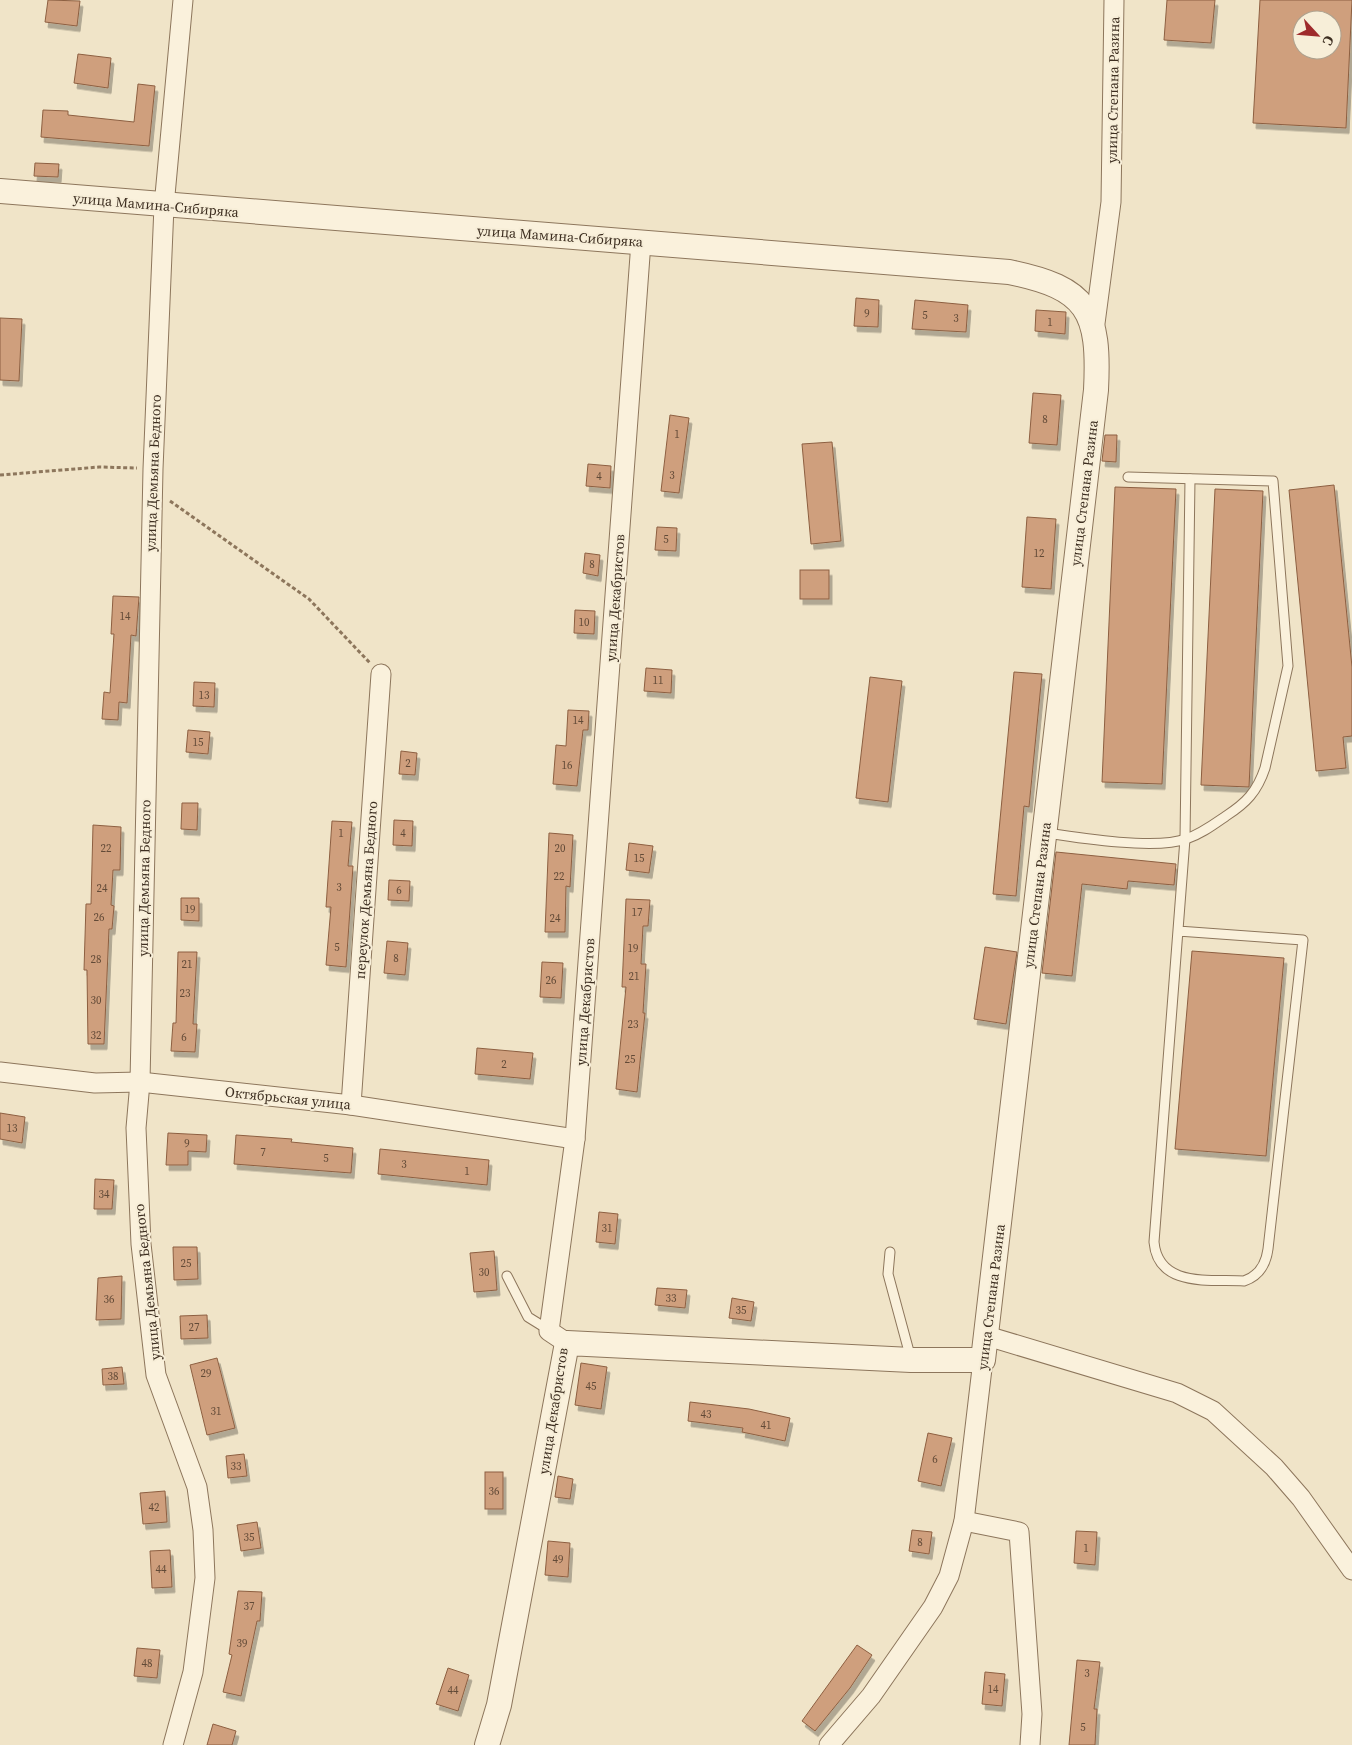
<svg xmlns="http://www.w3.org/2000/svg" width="1352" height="1745" font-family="'Source Serif 4',serif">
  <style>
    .building { fill: #cf9f7d; stroke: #8d5f41; fill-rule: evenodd; filter: url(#shadow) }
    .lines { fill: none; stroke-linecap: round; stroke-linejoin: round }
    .service-casing { stroke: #8d765c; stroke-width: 11 }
    .minor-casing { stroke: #8d765c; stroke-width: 21 }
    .tertiary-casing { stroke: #8d765c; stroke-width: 26 }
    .path { stroke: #8d765c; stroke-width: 3; stroke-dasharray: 4 2.5; stroke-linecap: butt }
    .service { stroke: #faf1dc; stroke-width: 9 }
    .minor { stroke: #faf1dc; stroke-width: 19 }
    .tertiary { stroke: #faf1dc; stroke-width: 24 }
    .labels { text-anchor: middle; stroke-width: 4; stroke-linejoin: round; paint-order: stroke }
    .number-label { font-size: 11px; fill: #624a37 }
    .street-label { font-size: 14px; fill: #3d2e20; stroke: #f7eed8 }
  </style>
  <defs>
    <filter id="shadow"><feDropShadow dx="3" dy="5.5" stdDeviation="0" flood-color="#0004"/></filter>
  </defs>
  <rect width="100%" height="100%" fill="#f0e4c8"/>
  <g class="building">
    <path d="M48 0 80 1 77 26 45 22Z"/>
    <path d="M1167 0H1215L1211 43 1164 40Z"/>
    <path d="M1260 0H1352L1346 128 1253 123ZM1302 20H1332V50H1302Z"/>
    <path d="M78 54 111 58 108 88 74 83Z"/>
    <path d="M138 84 155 86 149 146 41 137 43 110 68 111V115L134 122Z"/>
    <path d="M35 163 59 164 58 177 34 176Z"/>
    <path d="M856 298 879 300 878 327 854 326Z"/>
    <path d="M915 300 968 305 966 332 912 329Z"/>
    <path d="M1036 310 1066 312 1065 334 1035 331Z"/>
    <path d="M0 318 22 319 19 381 0 380Z"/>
    <path d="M1033 393 1061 395 1057 445 1029 443Z"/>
    <path d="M670 415 689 418 679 493 661 491Z"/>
    <path d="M1105 435H1117L1116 462 1102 461Z"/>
    <path d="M832 442 841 541 811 544 802 444Z"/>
    <path d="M588 464 611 466 610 488 586 486Z"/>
    <path d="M1334 485 1352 667V736L1343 737 1346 768 1316 771 1289 490Z"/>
    <path d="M1115 487 1176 489 1162 784 1102 782Z"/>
    <path d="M1215 489 1263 491 1249 787 1201 785Z"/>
    <path d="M1027 517 1056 519 1051 589 1022 587Z"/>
    <path d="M657 527 677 528 676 551 655 550Z"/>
    <path d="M585 553 600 555 598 576 583 573Z"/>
    <rect x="800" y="570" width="29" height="29"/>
    <path d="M113 596 139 597 136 636 131 635 127 703 119 702 118 720 102 719 104 692 110 693 114 634H111Z"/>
    <path d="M575 610 595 611 594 634 574 633Z"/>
    <path d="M646 668 672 670 671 693 644 691Z"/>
    <path d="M1014 672 1042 674 1029 807 1024 806 1016 896 993 894Z"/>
    <path d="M870 677 902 681 888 802 856 798Z"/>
    <path d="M194 682 215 683 214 707 193 706Z"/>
    <path d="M568 710 589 711 588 730H583L577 786 553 784 556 745 566 746Z"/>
    <path d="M188 730 210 732 208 754 186 752Z"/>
    <path d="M401 751 417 753 415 775 399 774Z"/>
    <path d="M182 803H198L197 830 181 829Z"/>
    <path d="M394 820 413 821 412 846 393 845Z"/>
    <path d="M332 821 352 822 348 866H353L346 967 326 965 331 907H326Z"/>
    <path d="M93 825 121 827 120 870H113L111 905 114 906 112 929H109L104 1044H88L87 970H84L86 904H91Z"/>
    <path d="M549 833 573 835 570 887 566 886 565 932H545Z"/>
    <path d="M629 843 653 846 649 873 626 870Z"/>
    <path d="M1056 852 1176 864 1174 885 1128 881 1127 889 1082 884 1072 976 1042 973Z"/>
    <path d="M389 880 410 881 409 901 388 900Z"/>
    <path d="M181 898H199V921L181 920Z"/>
    <path d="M626 899 650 900 648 926H643L641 964H646L643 1013H645L637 1092 616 1089 626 987H622Z"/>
    <path d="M387 941 408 943 405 975 384 973Z"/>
    <path d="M985 947 1017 952 1006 1024 974 1019Z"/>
    <path d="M1192 951 1284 958 1266 1156 1175 1149Z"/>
    <path d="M178 952H197L193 1024H197L195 1052 171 1051 173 1023H176Z"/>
    <path d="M542 962 563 963 561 998 540 997Z"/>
    <path d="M477 1048 533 1053 530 1079 475 1074Z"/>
    <path d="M0 1113 25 1117 22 1143 0 1139Z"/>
    <path d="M168 1133 207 1135 206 1152 188 1151V1165H166Z"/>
    <path d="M236 1135 292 1139 291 1142 353 1148 351 1173 234 1164Z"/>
    <path d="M380 1149 489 1160 487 1185 378 1174Z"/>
    <path d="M95 1179 114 1180 112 1209H94Z"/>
    <path d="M599 1212 618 1214 615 1244 596 1242Z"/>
    <path d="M173 1247H197L198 1279 174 1280Z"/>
    <path d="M494 1251 497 1290 474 1292 470 1253Z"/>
    <path d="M122 1276 121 1319 96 1320 98 1278Z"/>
    <path d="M657 1288 687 1290 685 1308 655 1305Z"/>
    <path d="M732 1298 754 1302 751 1321 729 1318Z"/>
    <path d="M207 1315 208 1338 181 1339 180 1316Z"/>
    <path d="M217 1358 235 1428 207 1435 190 1365Z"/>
    <path d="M581 1363 607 1367 601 1409 575 1405Z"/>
    <path d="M122 1367 124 1384 103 1385 102 1369Z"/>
    <path d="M690 1402 749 1409 790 1418 785 1441 742 1432 743 1428 688 1421Z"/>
    <path d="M928 1433 952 1438 941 1486 918 1481Z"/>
    <path d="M244 1454 247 1476 228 1478 226 1456Z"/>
    <rect x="485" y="1472" width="18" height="37"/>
    <path d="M558 1476 573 1479 570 1499 555 1497Z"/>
    <path d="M165 1491 167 1522 143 1524 140 1493Z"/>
    <path d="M257 1522 261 1548 241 1551 237 1525Z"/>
    <path d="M912 1530 932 1532 929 1554 909 1551Z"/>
    <path d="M1076 1531 1097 1532 1095 1565 1074 1563Z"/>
    <path d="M548 1541 570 1543 568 1577 545 1575Z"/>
    <path d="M170 1550 172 1587 152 1588 150 1551Z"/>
    <path d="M238 1591 262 1592 260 1621H257L241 1696 223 1692 232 1655 229 1654Z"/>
    <path d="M857 1645 872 1655 850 1688 815 1731 802 1721Z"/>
    <path d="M137 1648 160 1650 157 1678 134 1676Z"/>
    <path d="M1077 1660 1100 1662 1094 1709H1097L1095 1745H1069Z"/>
    <path d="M448 1668 469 1675 458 1711 436 1704Z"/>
    <path d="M985 1672 1005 1674 1002 1706 982 1704Z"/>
    <path d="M213 1724 236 1731 232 1745H207Z"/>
  </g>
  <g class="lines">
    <defs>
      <g id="service">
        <path d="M1046 833C1079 838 1156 850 1186 839 1201 834 1213 825 1226 816 1246 803 1257 792 1265 768L1288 666 1273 481 1128 477"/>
        <path d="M1178 931 1303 940 1268 1249C1266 1264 1259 1276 1244 1281 1210 1279 1158 1288 1154 1242L1185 839 1190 479"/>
        <path d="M890 1252 888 1274 911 1359"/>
        <path d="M507 1276 528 1317 549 1330"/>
      </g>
      <g id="minor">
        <path d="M1094 331 1111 202 1114 0"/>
        <path d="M0 1072 95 1083 140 1082 351 1105 575 1139"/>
        <path d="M351 1105 381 674"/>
        <path d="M987 1336 1177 1393 1213 1411 1274 1467 1301 1498 1352 1570"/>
        <path d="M567 1343 549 1331 575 1139 641 242"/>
        <path d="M964 1521 1019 1532 1032 1714 1030 1745"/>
        <path d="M173 1745 193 1672 205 1578 203 1530 197 1487 156 1375 141 1244 136 1128 140 1082 153 469 164 206 183 0"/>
        <path d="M829 1745 871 1696 933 1607 949 1576 964 1521 983 1360"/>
      </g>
      <path id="tertiary" d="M0 191 1009 272C1088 288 1100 311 1096 390L983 1360H911L567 1343 499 1705 487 1745"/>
    </defs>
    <use href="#service" class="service-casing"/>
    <use href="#minor" class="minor-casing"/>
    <use href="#tertiary" class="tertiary-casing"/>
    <g class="path">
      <path d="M0 475 99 467 137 468"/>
      <path d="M170 501 309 599 370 663"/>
    </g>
    <use href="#service" class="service"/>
    <use href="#minor" class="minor"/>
    <use href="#tertiary" class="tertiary"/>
  </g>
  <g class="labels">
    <g class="number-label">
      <text x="867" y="317">9</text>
      <text x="925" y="319">5</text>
      <text x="956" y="322">3</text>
      <text x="1050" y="326">1</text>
      <text x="1045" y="423">8</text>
      <text x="677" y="438">1</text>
      <text x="672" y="479">3</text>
      <text x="599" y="480">4</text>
      <text x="666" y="543">5</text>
      <text x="1039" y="557">12</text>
      <text x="592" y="568">8</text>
      <text x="125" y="620">14</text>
      <text x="584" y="626">10</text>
      <text x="658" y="684">11</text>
      <text x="204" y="699">13</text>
      <text x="578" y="724">14</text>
      <text x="198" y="746">15</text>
      <text x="408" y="767">2</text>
      <text x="567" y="769">16</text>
      <text x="341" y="837">1</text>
      <text x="403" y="837">4</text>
      <text x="106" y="852">22</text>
      <text x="560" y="852">20</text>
      <text x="639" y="862">15</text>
      <text x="559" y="880">22</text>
      <text x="339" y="891">3</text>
      <text x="102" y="892">24</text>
      <text x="399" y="894">6</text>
      <text x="190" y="913">19</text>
      <text x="637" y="916">17</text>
      <text x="99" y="921">26</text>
      <text x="555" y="922">24</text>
      <text x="337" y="951">5</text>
      <text x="633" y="952">19</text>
      <text x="396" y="962">8</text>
      <text x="96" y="963">28</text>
      <text x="187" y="968">21</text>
      <text x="634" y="980">21</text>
      <text x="551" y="984">26</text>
      <text x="185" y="997">23</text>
      <text x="96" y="1004">30</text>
      <text x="633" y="1028">23</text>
      <text x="96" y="1039">32</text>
      <text x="184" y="1041">6</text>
      <text x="630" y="1063">25</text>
      <text x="504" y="1068">2</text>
      <text x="12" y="1132">13</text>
      <text x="187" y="1147">9</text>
      <text x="263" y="1156">7</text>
      <text x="326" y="1162">5</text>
      <text x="404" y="1168">3</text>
      <text x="467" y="1175">1</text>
      <text x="104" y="1198">34</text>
      <text x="607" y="1232">31</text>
      <text x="186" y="1267">25</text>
      <text x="484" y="1276">30</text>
      <text x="671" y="1302">33</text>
      <text x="109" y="1303">36</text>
      <text x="741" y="1314">35</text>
      <text x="194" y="1331">27</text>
      <text x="206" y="1377">29</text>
      <text x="113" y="1380">38</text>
      <text x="591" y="1390">45</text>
      <text x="216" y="1415">31</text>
      <text x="706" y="1418">43</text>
      <text x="766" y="1429">41</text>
      <text x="935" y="1463">6</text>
      <text x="236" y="1470">33</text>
      <text x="494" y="1495">36</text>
      <text x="154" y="1511">42</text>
      <text x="249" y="1541">35</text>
      <text x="920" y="1546">8</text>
      <text x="1086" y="1552">1</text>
      <text x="558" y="1563">49</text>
      <text x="161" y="1573">44</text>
      <text x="249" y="1610">37</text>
      <text x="242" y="1647">39</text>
      <text x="147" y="1667">48</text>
      <text x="1087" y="1677">3</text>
      <text x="993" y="1693">14</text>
      <text x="453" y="1694">44</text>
      <text x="1083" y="1731">5</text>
    </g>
    <g class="street-label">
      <text transform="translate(1113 90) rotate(-89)" y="5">улица Степана Разина</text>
      <text transform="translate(156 205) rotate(5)" y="5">улица Мамина-Сибиряка</text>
      <text transform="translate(560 236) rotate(4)" y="5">улица Мамина-Сибиряка</text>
      <text transform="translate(153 473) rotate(-88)" y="5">улица Демьяна Бедного</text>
      <text transform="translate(1084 493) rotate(-83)" y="5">улица Степана Разина</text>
      <text transform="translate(615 598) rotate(-86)" y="5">улица Декабристов</text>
      <text transform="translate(144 878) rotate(-89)" y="5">улица Демьяна Бедного</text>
      <text transform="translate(366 890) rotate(-86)" y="5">переулок Демьяна Бедного</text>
      <text transform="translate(1037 895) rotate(-83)" y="5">улица Степана Разина</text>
      <text transform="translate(585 1002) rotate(-86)" y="5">улица Декабристов</text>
      <text transform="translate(288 1098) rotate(6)" y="5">Октябрьская улица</text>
      <text transform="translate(147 1282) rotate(-96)" y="5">улица Демьяна Бедного</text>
      <text transform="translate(991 1297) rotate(-83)" y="5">улица Степана Разина</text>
      <text transform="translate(553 1411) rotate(-81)" y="5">улица Декабристов</text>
    </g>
  </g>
  <g transform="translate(1317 35) rotate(116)"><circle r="24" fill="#f7eed8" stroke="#ada18e"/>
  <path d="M0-4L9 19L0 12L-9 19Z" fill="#9e2a2b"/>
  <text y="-8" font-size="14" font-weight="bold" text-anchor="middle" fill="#3d2e20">С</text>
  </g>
</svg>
